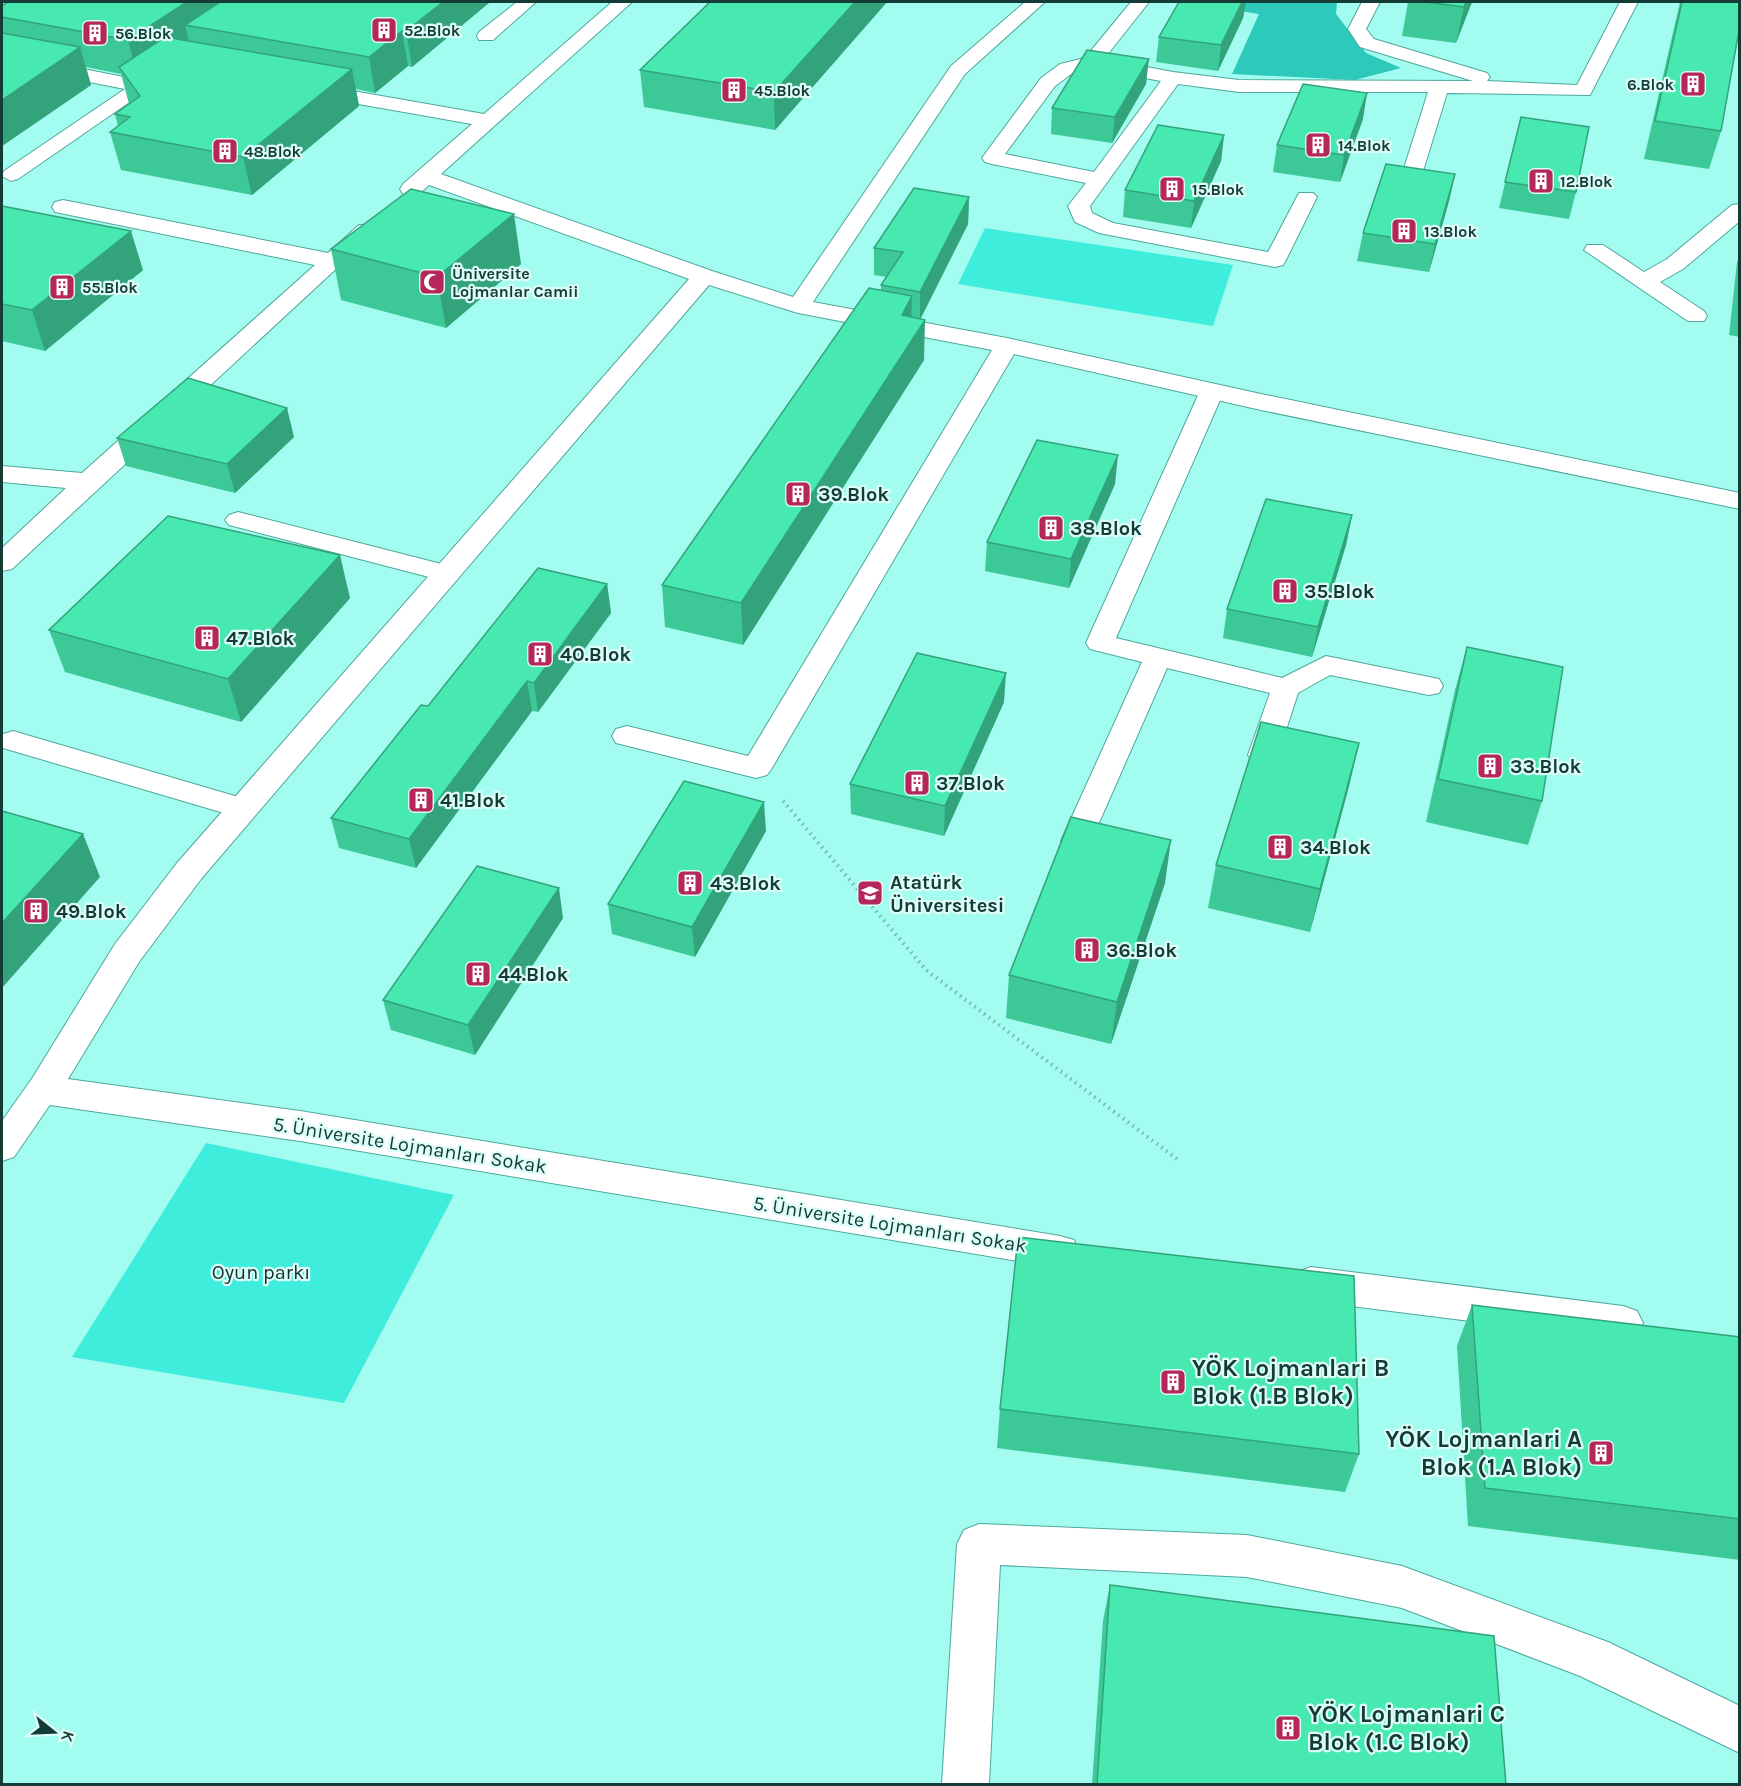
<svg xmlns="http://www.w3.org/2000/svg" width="1741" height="1786" font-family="Karla,sans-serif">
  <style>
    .green { fill: #3feddc }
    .forest { fill: #2dc9ba }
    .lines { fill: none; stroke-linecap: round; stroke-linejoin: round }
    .lane-casing { stroke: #4ea89d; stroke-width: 2 }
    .street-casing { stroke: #4ea89d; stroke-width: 2 }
    .path { stroke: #70b8ae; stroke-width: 4; stroke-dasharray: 1.5 4.5; stroke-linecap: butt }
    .lane { fill: #fff; fill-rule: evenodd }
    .street { fill: #fff; fill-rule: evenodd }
    .wall { fill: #3dc897 }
    .shaded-wall { fill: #32a37b }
    .building { fill: #47e9b0; stroke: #32a37b; stroke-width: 1.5 }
    .labels { text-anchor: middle; stroke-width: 4.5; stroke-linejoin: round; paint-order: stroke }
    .far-poi-label { font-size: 16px; font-weight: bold; fill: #153b37; stroke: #dcfdf8; text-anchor: start }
    .poi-label { font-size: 20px; font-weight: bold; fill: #153b37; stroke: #dcfdf8; text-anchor: start }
    .street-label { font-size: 20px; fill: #153b37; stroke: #dcfdf8 }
    .park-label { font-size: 20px; fill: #12312d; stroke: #dcfdf8 }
    .near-poi-label { font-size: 24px; font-weight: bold; fill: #153b37; stroke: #dcfdf8; text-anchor: start }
  </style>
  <rect width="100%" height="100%" fill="#a2fcef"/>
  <g class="green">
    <path d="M985 228 1233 265 1213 326 958 284Z"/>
    <path d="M206 1143 454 1195 344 1403 72 1357Z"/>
  </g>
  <path class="forest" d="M1180 2H1337L1336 14 1366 53 1401 68 1355 80 1232 74 1259 14Z"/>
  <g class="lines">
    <defs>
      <g id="lane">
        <path d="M517 2H536L493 40H479L477 36 479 32Z"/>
        <path d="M1131 2H1149L1104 59 1173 72 1239 80 1473 81 1360 47 1348 29 1362 2H1380L1366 29 1374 39 1487 73 1490 77 1487 81 1577 85 1620 2H1638L1590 95 1447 93 1420 181 1417 185H1403L1400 181 1428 92H1239L1178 84 1090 206 1092 213 1113 223 1268 252 1299 193H1313L1317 197 1286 260 1283 265 1275 267 1099 233 1075 222 1068 206 1086 183 992 164 985 162 982 158 1041 78 1060 64 1085 58ZM1092 68 1161 81 1094 172 1005 154 1055 86 1074 72Z"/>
        <path d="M2 53 139 80 163 66 173 72 18 179 11 181 2 176 4 171 125 89 2 65Z"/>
        <path d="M1740 204V221L1683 269 1660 282 1704 311 1707 316 1704 321H1688L1584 250 1587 245H1603L1644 272 1667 259 1732 205Z"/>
        <path d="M1212 384 1220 386 1224 391 1116 638 1282 678 1326 656 1429 677 1439 679 1443 686 1439 693 1429 695 1330 675 1298 693 1278 755 1273 762 1263 765 1253 762 1248 755 1270 693 1167 668 1091 841 1087 849 1076 852 1065 849 1061 841 1142 662 1090 649 1086 643 1200 391 1204 386Z"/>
        <path d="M238 512 457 568 461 574 457 580 448 582 229 525 225 520 229 515Z"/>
        <path d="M13 731 252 801 256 808 252 815 241 818 3 748V734Z"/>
        <path d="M43 1076 55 1080 60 1090 14 1157 2 1161V1121L31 1080Z"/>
      </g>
      <g id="street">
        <path d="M612 2H632L441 174 712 271 793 297 951 66 1025 2H1045L965 74 813 302 1007 338 1261 394 1740 493V509L1261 410 1014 354 772 768 767 775 756 778 616 743 612 736 616 729 627 726 748 756 992 350 798 313 709 285 201 879 139 962 68 1079 300 1111 1060 1236 1074 1240 1079 1252 1074 1264 1060 1268 300 1141 43 1104 30 1100 25 1090 115 944 177 863 689 279 429 185 419 194H403L400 189 403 184 472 124 313 96 306 94 303 90 306 86 313 84 484 114Z"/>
        <path d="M63 200 328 253 359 225H375L378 230 12 569 2 571V548L66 488 2 482V466L82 473 315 265 55 212 52 207 55 202Z"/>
        <path d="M1311 1267 1623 1306 1637 1311 1643 1323 1637 1335 1623 1340 1311 1301 1297 1296 1291 1284 1297 1272Z"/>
        <path d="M979 1524 1247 1535 1402 1566 1608 1642 1740 1706V1753L1580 1676 1402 1608 1247 1577 1000 1565 989 1784H942L957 1544 964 1530Z"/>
      </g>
    </defs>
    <use href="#lane" class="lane-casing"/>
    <use href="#street" class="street-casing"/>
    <path class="path" d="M783 801 926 970 1177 1159"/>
    <use href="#lane" class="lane"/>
    <use href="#street" class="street"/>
  </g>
  <g class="wall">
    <path d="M490 2 412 67 408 66 375 93 356 89 359 106 252 195 121 170 110 132 118 126 115 114 129 104 121 74 86 67 91 85 2 146V6Z"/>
    <path d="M710 2H887L775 130 644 107 640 70Z"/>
    <path d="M1179 2H1246L1243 18 1218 71 1156 62 1159 37Z"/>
    <path d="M1408 2H1472L1456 43 1402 36Z"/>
    <path d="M1680 2H1740L1721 131 1709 169 1644 159Z"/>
    <path d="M1146 84 1112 143 1051 134 1052 108Z"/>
    <path d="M1521 117 1576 192 1569 219 1499 208Z"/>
    <path d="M1363 119 1340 182 1273 172 1277 145Z"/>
    <path d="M1224 135 1221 161 1191 228 1123 217 1125 190Z"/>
    <path d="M1455 174 1449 201 1429 272 1357 261 1363 233Z"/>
    <path d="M969 197 968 224 920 319 924 360 743 645 665 627 662 585 881 291V285L886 277 874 275V248Z"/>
    <path d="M2 206 143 270 45 351 2 341Z"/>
    <path d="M331 249 521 264 446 328 341 300Z"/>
    <path d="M1740 255V337L1729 335 1737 262Z"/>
    <path d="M294 437 235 493 126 466 117 438Z"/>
    <path d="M1115 484 1069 588 985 571 987 542Z"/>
    <path d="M1352 515 1346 545 1312 657 1223 638 1227 609Z"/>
    <path d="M607 584 611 613 538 712 532 711 416 868 339 848 331 818 428 706Z"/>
    <path d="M350 598 241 722 65 672 49 630Z"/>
    <path d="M1467 647 1542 801 1528 845 1426 822 1455 690Z"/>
    <path d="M1004 702 944 836 851 814 850 784Z"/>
    <path d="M1359 743 1349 786 1310 932 1208 908 1216 865Z"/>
    <path d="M766 831 695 957 612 934 608 904Z"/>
    <path d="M1165 883 1111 1044 1006 1018 1009 975Z"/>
    <path d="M563 918 475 1055 391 1030 383 1000Z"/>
    <path d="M1472 1305 1740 1337V1560L1468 1526 1457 1346Z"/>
    <path d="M1000 1409 1359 1454 1345 1492 997 1448Z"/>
    <path d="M1110 1585 1506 1785H1092L1103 1621Z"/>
  </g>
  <g class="shaded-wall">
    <path d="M187 2H229L185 25 189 42 138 77 128 40Z"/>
    <path d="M443 2H490L412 67 406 31Z"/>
    <path d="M855 2H887L775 130 774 92Z"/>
    <path d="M1242 2H1246L1243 18 1218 71 1221 45Z"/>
    <path d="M1466 2H1472L1456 43 1464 7Z"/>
    <path d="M402 31 408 66 375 93 369 57Z"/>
    <path d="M80 47 91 85 2 146V100Z"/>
    <path d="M1149 59 1146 84 1112 143 1115 117Z"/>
    <path d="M352 69 359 106 252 195 243 157Z"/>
    <path d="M1367 93 1363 119 1340 182 1344 155Z"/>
    <path d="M1224 135 1221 161 1191 228 1194 201Z"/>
    <path d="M1455 174 1449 201 1429 272 1435 244Z"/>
    <path d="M969 197 968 224 920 320V292Z"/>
    <path d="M514 214 521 264 446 328 437 277Z"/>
    <path d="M131 231 143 270 45 351 32 310Z"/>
    <path d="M912 296 911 337 902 315Z"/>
    <path d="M925 320 924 360 743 645 741 603Z"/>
    <path d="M287 408 294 437 235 493 227 464Z"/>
    <path d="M1118 455 1115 484 1069 588 1071 559Z"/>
    <path d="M1352 515 1346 545 1312 657 1318 627Z"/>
    <path d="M340 555 350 598 241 722 228 679Z"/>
    <path d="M607 584 611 613 538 712 534 683Z"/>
    <path d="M1006 673 1004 702 944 836 945 806Z"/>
    <path d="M527 681 532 711 416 868 409 839Z"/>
    <path d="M1359 743 1349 786 1310 932 1320 889Z"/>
    <path d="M764 802 766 831 695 957 692 927Z"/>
    <path d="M83 834 100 877 2 988V923Z"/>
    <path d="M1171 840 1165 883 1111 1044 1117 1002Z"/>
    <path d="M559 888 563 918 475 1055 468 1025Z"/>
  </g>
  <g class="building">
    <path d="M8 2H187L128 40 2 17V6Z"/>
    <path d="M220 2H443L406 31H402L369 57 185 25Z"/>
    <path d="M710 2H855L774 92 640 70Z"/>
    <path d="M1179 2H1242L1221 45 1159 37Z"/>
    <path d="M1425 2H1466L1464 7Z"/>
    <path d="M1682 2H1740V25L1721 131 1655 121Z"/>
    <path d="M2 33 80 47 2 100Z"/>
    <path d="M165 37 352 69 243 157 110 132 130 117 115 114 140 96 119 67Z"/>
    <path d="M1087 50 1149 59 1115 117 1052 108Z"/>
    <path d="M1303 84 1367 93 1344 155 1277 145Z"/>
    <path d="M1521 117 1589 127 1576 192 1505 182Z"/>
    <path d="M1158 125 1224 135 1194 201 1125 190Z"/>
    <path d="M1386 164 1455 174 1435 244 1363 233Z"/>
    <path d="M914 188 969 197 920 292 881 285 903 252 874 248Z"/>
    <path d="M411 189 514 214 437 277 331 249Z"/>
    <path d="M2 206 131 231 32 310 2 304Z"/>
    <path d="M869 288 912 296 902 315 925 320 741 603 662 585Z"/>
    <path d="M188 378 287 408 227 464 117 438Z"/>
    <path d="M1037 440 1118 455 1071 559 987 542Z"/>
    <path d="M1266 499 1352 515 1318 627 1227 609Z"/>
    <path d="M168 516 340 555 228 679 49 630Z"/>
    <path d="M538 568 607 584 534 683 527 681 409 839 331 818 421 705 428 706Z"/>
    <path d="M1467 647 1563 667 1542 801 1438 779Z"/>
    <path d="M917 653 1006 673 945 806 850 784Z"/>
    <path d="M1261 722 1359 743 1320 889 1216 865Z"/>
    <path d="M684 781 764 802 692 927 608 904Z"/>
    <path d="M2 811 83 834 2 923Z"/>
    <path d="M1071 817 1171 840 1117 1002 1009 975Z"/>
    <path d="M477 866 559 888 468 1025 383 1000Z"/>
    <path d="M1018 1237 1354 1276 1359 1454 1000 1409Z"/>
    <path d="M1472 1305 1740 1337V1519L1485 1488Z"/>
    <path d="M1110 1585 1494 1636 1506 1785H1097Z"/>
  </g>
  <defs>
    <symbol id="building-square" viewBox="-11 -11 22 22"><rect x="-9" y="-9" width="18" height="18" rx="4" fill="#b5275a" stroke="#dcfdf8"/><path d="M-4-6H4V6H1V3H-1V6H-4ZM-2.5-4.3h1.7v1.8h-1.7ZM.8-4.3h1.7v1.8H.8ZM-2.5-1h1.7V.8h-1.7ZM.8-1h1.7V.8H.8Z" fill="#fff"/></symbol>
    <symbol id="mosque-square" viewBox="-11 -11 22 22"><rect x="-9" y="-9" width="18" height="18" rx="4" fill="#b5275a" stroke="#dcfdf8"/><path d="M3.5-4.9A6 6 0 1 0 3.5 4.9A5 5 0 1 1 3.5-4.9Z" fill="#fff"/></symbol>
    <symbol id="university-square" viewBox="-11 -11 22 22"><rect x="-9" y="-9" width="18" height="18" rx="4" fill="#b5275a" stroke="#dcfdf8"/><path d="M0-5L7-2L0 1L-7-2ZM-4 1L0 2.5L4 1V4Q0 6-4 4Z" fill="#fff"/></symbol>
  </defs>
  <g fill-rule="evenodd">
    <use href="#building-square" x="369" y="15" width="30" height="30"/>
    <use href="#building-square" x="80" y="18" width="30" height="30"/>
    <use href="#building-square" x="1678" y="69" width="30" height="30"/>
    <use href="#building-square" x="719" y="75" width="30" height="30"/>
    <use href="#building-square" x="1303" y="130" width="30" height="30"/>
    <use href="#building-square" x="210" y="136" width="30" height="30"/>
    <use href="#building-square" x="1526" y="166" width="30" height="30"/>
    <use href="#building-square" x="1157" y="174" width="30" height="30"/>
    <use href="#building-square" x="1389" y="216" width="30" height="30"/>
    <use href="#mosque-square" x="417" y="267" width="30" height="30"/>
    <use href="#building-square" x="47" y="272" width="30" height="30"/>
    <use href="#building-square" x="783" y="479" width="30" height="30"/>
    <use href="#building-square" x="1036" y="513" width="30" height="30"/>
    <use href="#building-square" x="1270" y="576" width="30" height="30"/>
    <use href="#building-square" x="192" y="623" width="30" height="30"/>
    <use href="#building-square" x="525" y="639" width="30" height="30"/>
    <use href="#building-square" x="1475" y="751" width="30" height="30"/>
    <use href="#building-square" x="902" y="768" width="30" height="30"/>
    <use href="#building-square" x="406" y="785" width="30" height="30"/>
    <use href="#building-square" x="1265" y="832" width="30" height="30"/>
    <use href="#building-square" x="675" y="868" width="30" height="30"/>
    <use href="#university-square" x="855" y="878" width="30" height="30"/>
    <use href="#building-square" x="21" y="896" width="30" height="30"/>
    <use href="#building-square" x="1072" y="935" width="30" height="30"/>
    <use href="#building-square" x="463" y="959" width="30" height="30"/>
    <use href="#building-square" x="1158" y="1367" width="30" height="30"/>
    <use href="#building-square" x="1586" y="1438" width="30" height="30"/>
    <use href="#building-square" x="1273" y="1713" width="30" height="30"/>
  </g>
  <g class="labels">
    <g class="far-poi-label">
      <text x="404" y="36">52.Blok</text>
      <text x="115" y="39">56.Blok</text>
      <text x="1674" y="90" text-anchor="end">6.Blok</text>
      <text x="754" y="96">45.Blok</text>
      <text x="1338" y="151">14.Blok</text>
      <text x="244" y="157">48.Blok</text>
      <text x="1560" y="187">12.Blok</text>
      <text x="1192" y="195">15.Blok</text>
      <text x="1424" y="237">13.Blok</text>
      <text x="452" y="279">Üniversite<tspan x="452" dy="18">Lojmanlar Camii</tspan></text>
      <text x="82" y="293">55.Blok</text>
    </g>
    <g class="poi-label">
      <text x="818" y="501">39.Blok</text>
      <text x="1070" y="535">38.Blok</text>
      <text x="1304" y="598">35.Blok</text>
      <text x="226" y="645">47.Blok</text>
      <text x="560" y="661">40.Blok</text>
      <text x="1510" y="773">33.Blok</text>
      <text x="936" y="790">37.Blok</text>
      <text x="440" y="807">41.Blok</text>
      <text x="1300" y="854">34.Blok</text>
      <text x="890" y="889">Atatürk<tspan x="890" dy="23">Üniversitesi</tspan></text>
      <text x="710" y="890">43.Blok</text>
      <text x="56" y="918">49.Blok</text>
      <text x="1106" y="957">36.Blok</text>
      <text x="498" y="981">44.Blok</text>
    </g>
    <g class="street-label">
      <text transform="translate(410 1145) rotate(9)" y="7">5. Üniversite Lojmanları Sokak</text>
      <text transform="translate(890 1224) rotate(9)" y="7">5. Üniversite Lojmanları Sokak</text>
    </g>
    <g class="park-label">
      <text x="261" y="1279">Oyun parkı</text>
    </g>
    <g class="near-poi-label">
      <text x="1192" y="1376">YÖK Lojmanlari B<tspan x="1192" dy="28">Blok (1.B Blok)</tspan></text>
      <text x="1582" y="1447" text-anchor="end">YÖK Lojmanlari A<tspan x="1582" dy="28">Blok (1.A Blok)</tspan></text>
      <text x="1308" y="1722">YÖK Lojmanlari C<tspan x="1308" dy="28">Blok (1.C Blok)</tspan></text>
    </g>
  </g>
  <rect width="1741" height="1786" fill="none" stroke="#153b37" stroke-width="6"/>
  <g transform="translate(54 1732) rotate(108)" stroke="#dcfdf8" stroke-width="4.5" paint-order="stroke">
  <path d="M0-4.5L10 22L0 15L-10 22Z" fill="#153b37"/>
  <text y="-9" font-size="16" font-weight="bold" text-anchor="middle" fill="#153b37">K</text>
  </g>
</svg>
